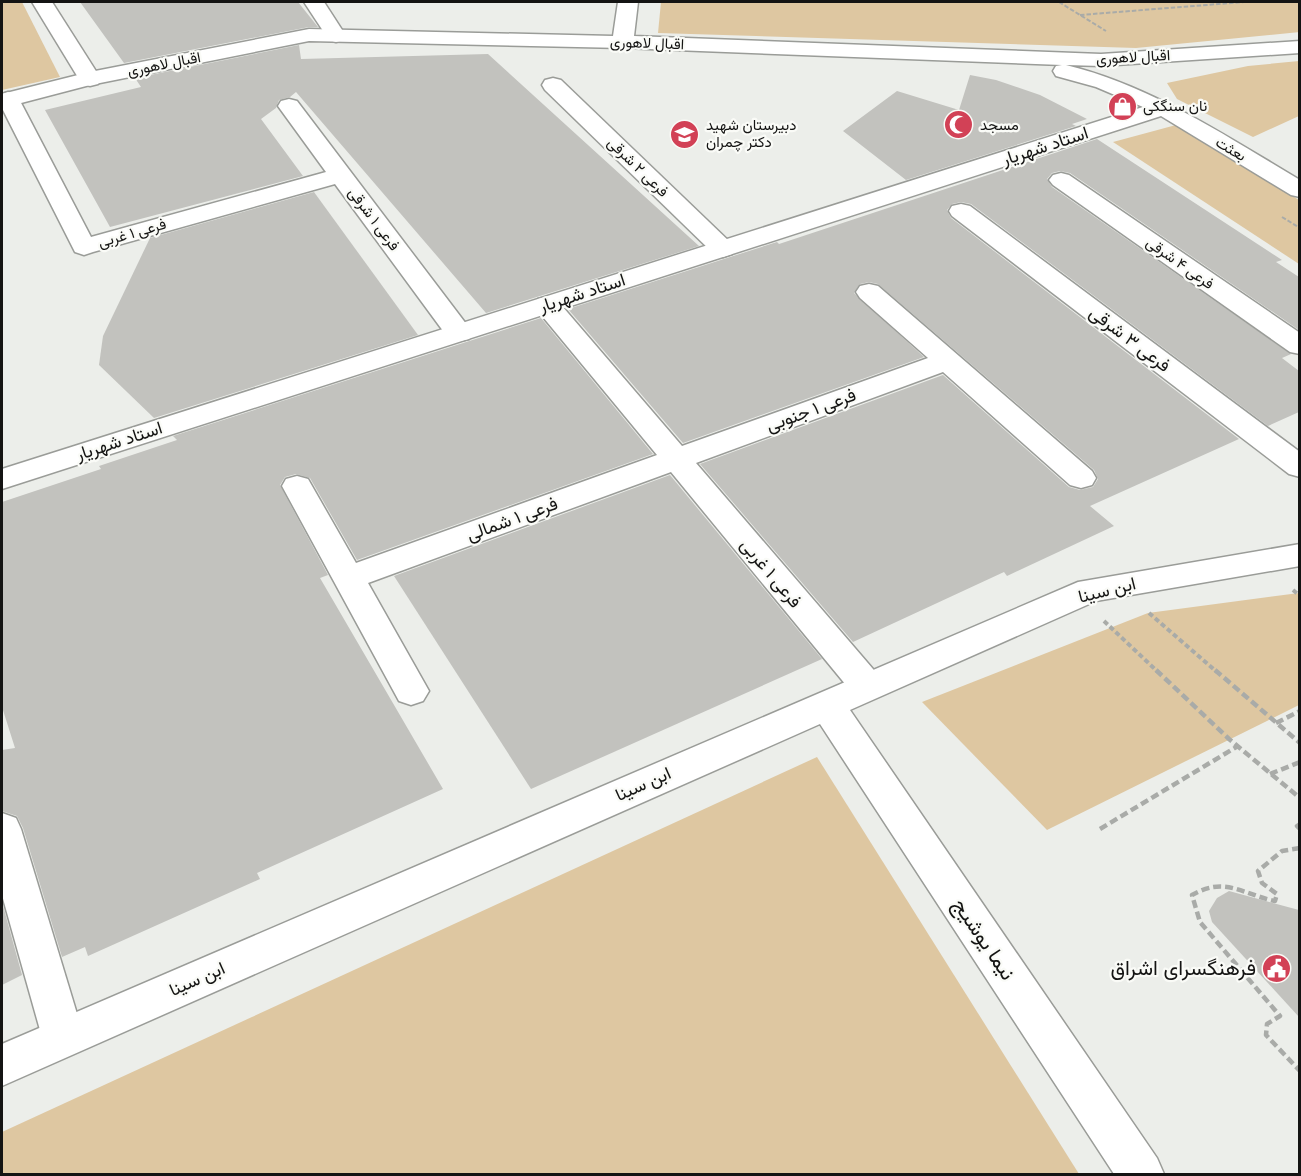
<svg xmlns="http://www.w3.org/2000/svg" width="1301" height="1176" font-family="'Varela Round',Vazirmatn,sans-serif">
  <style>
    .green { fill: #dec7a1 }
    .building { fill: #c2c2be }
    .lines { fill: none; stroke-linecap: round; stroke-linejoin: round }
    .minor-casing { stroke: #9a9c98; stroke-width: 3 }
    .tertiary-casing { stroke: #9a9c98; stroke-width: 3 }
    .path-far2 { stroke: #a9aba8; stroke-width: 2; stroke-dasharray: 4.5 2; stroke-linecap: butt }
    .path-far1 { stroke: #a9aba8; stroke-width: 4; stroke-dasharray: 5 3; stroke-linecap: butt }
    .path { stroke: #a9aba8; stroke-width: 4.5; stroke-dasharray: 8 4; stroke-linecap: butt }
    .minor { fill: #fff; fill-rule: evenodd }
    .tertiary { fill: #fff; fill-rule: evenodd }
    .labels { text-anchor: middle; stroke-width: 4.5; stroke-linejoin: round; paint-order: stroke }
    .far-street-label { font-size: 15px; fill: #141413; stroke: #fafbf7 }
    .far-poi-label { font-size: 15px; fill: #141413; stroke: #fafbf7; text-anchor: start }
    .street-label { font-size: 18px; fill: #141413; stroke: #fafbf7 }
    .near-street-label { font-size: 21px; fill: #141413; stroke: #fafbf7 }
    .near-poi-label { font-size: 21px; fill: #141413; stroke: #fafbf7; text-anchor: end }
  </style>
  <rect width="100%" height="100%" fill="#eceeea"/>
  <g class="green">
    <path d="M2 2H22L60 77 2 90Z"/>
    <path d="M661 2H1299L1300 32 1136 48 658 33Z"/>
    <path d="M1299 61V116L1253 137 1177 99 1167 83 1248 66Z"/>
    <path d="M1176 125 1299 200V264L1113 142Z"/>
    <path d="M1299 593V705L1047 830 922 702 1148 613Z"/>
    <path d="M817 757 1079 1174H2V1132Z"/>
  </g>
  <g class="building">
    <path d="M80 2H298L318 27H309L124 63Z"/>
    <path d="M299 45 301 59 488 54 699 246 486 313 296 92 290 97 279 100 276 108 261 119 303 176 110 227 45 110 141 87 135 78Z"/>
    <path d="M970 75 996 80 1040 95 1087 119 1072 124 1076 126 906 180 843 131 897 91 959 110Z"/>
    <path d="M1097 139 1282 260 1276 262 1299 277V330L1070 173 1060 171 1052 173 1047 179 1052 187 1291 354 1282 358 1299 371V412L1268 426 971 204 961 202 952 204 947 210 951 218 1239 439 1090 506 1114 526 1007 576 1004 572 853 642 700 464 943 375 1069 487 1080 490 1093 487 1098 479 1094 470 878 284 869 282 860 284 854 293 924 357 683 443 568 309 777 242 779 244Z"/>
    <path d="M314 192 418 335 154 418 99 365 103 336 150 238Z"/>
    <path d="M541 318 653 454 357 560 310 478 296 474 285 477 280 485 328 575 320 578 443 789 257 873 260 879 88 956 85 947 62 957 23 828 17 816 2 811V750L15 748 2 707V502L101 469 99 466 177 440 173 436Z"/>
    <path d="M670 475 822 659 531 789 394 576Z"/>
    <path d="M1229 891 1299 910V1017L1212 922 1209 911 1217 898Z"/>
    <path d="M2 902 22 975 2 985Z"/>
  </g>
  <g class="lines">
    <defs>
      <g id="minor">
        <path d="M32 2H52L101 79 98 84 90 86 82 84Z"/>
        <path d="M304 2H324L346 36 343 40 336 42 329 40Z"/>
        <path d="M553 78 561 80 732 244 736 249 732 254 723 257 714 254 545 90 542 85 545 80Z"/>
        <path d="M8 92 16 94 19 99 91 237 326 172 278 106 281 101 289 99 297 101 473 333 469 339 459 341 449 339 335 184 93 252 84 255 75 252 2 108V94Z"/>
        <path d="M1061 173 1069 175 1300 333V354L1290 352 1053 185 1049 180 1053 175Z"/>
        <path d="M961 204 970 206 1300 452V477L1289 474 952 216 949 211 952 206Z"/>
        <path d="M869 284 878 286 1092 471 1096 478 1092 485 1081 488 1070 485 943 372 696 463 879 676 885 686 879 696 867 699 855 696 671 472 368 583 429 691 423 701 411 705 399 701 282 486 286 479 297 476 308 479 356 563 657 455 538 311 534 305 538 299 547 297 556 299 682 446 928 358 860 298 856 292 860 286Z"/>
        <path d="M2 813 16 818 21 829 84 1037 78 1051 63 1057 48 1051 42 1037 2 895Z"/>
      </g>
      <g id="tertiary">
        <path d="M618 2H638L634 36 1101 54 1300 41V53L1101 66 1066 65C1152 86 1224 135 1300 180V197L1291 195 1161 116 2 489V469L1143 107 1096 87 1056 76 1053 71 1056 66 1062 65 623 48 309 41 90 85 2 108V94L90 72 309 29 613 36Z"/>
        <path d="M1300 544V566L1096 601 850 710 1157 1158 1164 1174H1114L820 724 2 1086V1044L1078 582Z"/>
      </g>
    </defs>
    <use href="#minor" class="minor-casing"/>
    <use href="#tertiary" class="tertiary-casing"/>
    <g class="path-far2">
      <path d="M1059 2 1106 31"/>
      <path d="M1080 15 1244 2"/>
      <path d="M1282 217 1300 228"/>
    </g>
    <g class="path-far1">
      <path d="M1293 590 1300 596"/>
      <path d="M1149 613 1217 672"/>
      <path d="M1104 621 1158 672"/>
    </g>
    <g class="path">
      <path d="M1156 670 1229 739 1300 798"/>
      <path d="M1215 670 1300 743"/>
      <path d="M1276 723 1300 711"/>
      <path d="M1270 774 1300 762"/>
      <path d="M1300 824 1297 826 1300 829"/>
      <path d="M1100 829 1238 746"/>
      <path d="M1300 848 1282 851 1258 871 1262 883 1277 894 1275 901C1242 894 1225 876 1192 895L1200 922 1280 1016 1267 1024 1266 1035 1300 1071"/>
    </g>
    <use href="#minor" class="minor"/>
    <use href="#tertiary" class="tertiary"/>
  </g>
  <defs>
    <symbol id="shop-disc" viewBox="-11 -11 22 22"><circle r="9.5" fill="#d24156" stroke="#fafbf7"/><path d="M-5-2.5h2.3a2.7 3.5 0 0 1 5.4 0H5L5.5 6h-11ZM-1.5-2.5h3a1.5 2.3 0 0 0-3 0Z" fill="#fff"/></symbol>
    <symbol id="mosque-disc" viewBox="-11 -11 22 22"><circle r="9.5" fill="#d24156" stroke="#fafbf7"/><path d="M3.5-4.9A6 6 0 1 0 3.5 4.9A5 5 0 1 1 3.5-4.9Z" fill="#fff"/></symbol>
    <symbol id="school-disc" viewBox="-11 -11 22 22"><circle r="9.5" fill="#d24156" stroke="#fafbf7"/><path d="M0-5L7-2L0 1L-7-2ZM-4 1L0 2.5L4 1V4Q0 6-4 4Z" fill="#fff"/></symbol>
    <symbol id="civic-disc" viewBox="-11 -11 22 22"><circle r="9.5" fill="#d24156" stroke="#fafbf7"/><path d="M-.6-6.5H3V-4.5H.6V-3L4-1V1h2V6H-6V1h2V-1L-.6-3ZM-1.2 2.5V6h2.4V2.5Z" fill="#fff"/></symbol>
  </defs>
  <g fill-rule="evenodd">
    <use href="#shop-disc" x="1106" y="90" width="33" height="33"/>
    <use href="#mosque-disc" x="942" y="108" width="33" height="33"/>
    <use href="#school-disc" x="668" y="118" width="33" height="33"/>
    <use href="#civic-disc" x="1260" y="952" width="33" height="33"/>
  </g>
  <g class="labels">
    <g class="far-street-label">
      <text transform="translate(647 43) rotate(2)" y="5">اقبال لاهوری</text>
      <text transform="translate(1133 57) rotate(-3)" y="5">اقبال لاهوری</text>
      <text transform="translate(164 64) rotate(-11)" y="5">اقبال لاهوری</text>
      <text transform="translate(1231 149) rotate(31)" y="5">بعثت</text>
      <text transform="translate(638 167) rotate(44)" y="5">فرعی ۲ شرقی</text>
      <text transform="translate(374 219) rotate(53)" y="5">فرعی ۱ شرقی</text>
      <text transform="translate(132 233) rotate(-16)" y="5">فرعی ۱ غربی</text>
      <text transform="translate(1180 263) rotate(35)" y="5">فرعی ۴ شرقی</text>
    </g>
    <g class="far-poi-label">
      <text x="1143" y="111">نان سنگکی</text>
      <text x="706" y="130">دبیرستان شهید<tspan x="706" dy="17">دکتر چمران</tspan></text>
      <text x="980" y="130">مسجد</text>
    </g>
    <g class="street-label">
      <text transform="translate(1045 146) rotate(-18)" y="6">استاد شهریار</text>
      <text transform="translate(582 293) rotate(-18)" y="6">استاد شهریار</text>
      <text transform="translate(1130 339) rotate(37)" y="6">فرعی ۳ شرقی</text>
      <text transform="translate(811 410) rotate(-20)" y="6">فرعی ۱ جنوبی</text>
      <text transform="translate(119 441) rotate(-18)" y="6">استاد شهریار</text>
      <text transform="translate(512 519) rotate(-20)" y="6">فرعی ۱ شمالی</text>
      <text transform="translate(771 573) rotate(50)" y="6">فرعی ۱ غربی</text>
      <text transform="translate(1107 590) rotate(-14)" y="6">ابن سینا</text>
      <text transform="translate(643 784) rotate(-24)" y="6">ابن سینا</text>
      <text transform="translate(197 979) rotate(-24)" y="6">ابن سینا</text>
    </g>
    <g class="near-street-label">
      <text transform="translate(984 939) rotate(56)" y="7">نیما یوشیج</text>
    </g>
    <g class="near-poi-label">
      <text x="1256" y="975">فرهنگسرای اشراق</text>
    </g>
  </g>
  <rect width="1301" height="1176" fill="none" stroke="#141413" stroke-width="6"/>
</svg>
